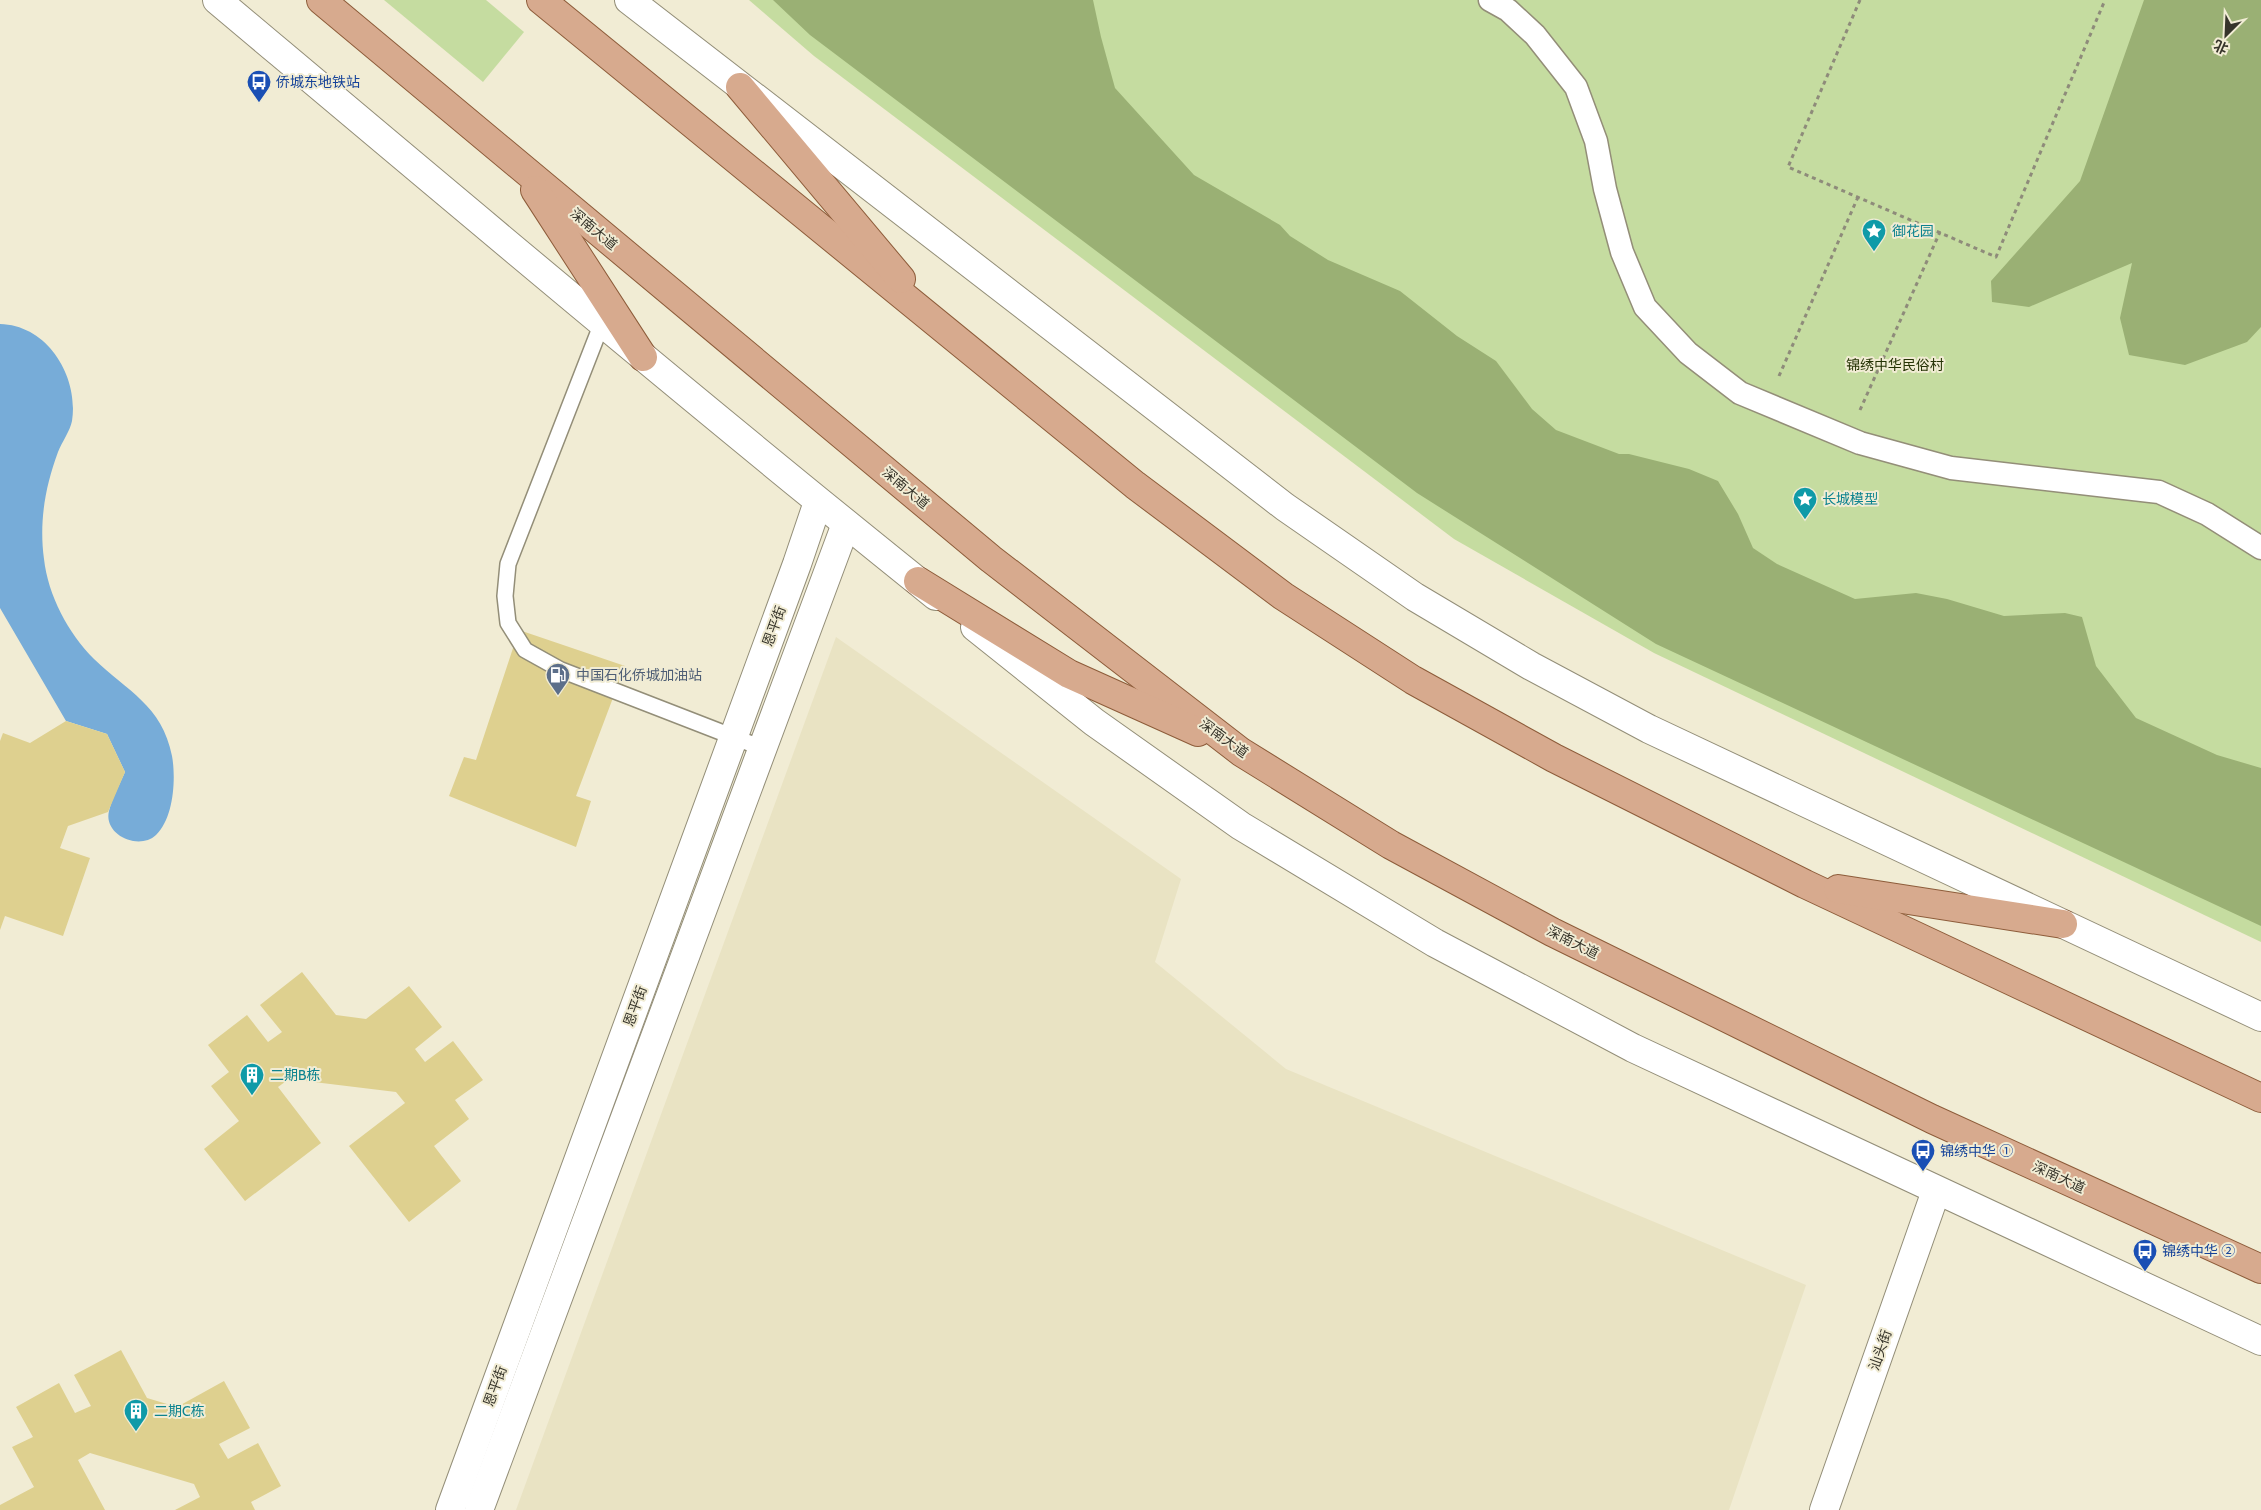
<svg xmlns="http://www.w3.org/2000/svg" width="2261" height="1510" font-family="Cabin,'Noto Sans SC',sans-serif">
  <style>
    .built { fill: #e9e3c3 }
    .green { fill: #c5dca0 }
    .forest { fill: #9ab074 }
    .water { fill: #77acd8 }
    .building { fill: #ded08f }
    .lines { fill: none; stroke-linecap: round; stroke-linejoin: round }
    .service-casing { stroke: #938e78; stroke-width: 18 }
    .pedestrian-casing { stroke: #938e78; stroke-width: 25 }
    .minor-casing { stroke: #938e78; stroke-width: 30 }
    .tertiary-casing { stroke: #938e78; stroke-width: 30 }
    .secondary-casing { stroke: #938e78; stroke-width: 30 }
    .primary-casing { stroke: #8d5c3a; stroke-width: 30 }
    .path { stroke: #8e8b7a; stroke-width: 3; stroke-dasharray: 4 4; stroke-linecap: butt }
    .service { stroke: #fff; stroke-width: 15 }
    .pedestrian { stroke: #fff; stroke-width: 22 }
    .minor { stroke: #fff; stroke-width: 28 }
    .tertiary { stroke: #fff; stroke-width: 28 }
    .secondary { stroke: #fff; stroke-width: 28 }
    .primary { stroke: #d7aa8e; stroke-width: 28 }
    .labels { text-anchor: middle; stroke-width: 4; stroke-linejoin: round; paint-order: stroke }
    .transit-label { font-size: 14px; fill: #164399; stroke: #f1ecd4; text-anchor: start }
    .street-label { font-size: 14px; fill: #36342a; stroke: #f1ecd4 }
    .culture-label { font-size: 14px; fill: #0d838f; stroke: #f1ecd4; text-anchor: start }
    .park-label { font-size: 14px; fill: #263406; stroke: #f1ecd4 }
    .service-label { font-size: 14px; fill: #4e5e75; stroke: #f1ecd4; text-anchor: start }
  </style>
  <rect width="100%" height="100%" fill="#f1ecd4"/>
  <path class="built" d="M836 637 1181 879 1155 962 1286 1069 1806 1285 1729 1510H516Z"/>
  <g class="green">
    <path d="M384 0H486L524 32 483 82Z"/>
    <path d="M749 0H2261V942L1654 653 1454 539 814 56Z"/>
  </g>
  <g class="forest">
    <path d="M773 0H1093L1101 37 1115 88 1194 175 1280 225 1290 236 1328 260 1400 291 1457 336 1496 361 1532 409 1556 430 1619 454H1629L1689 469 1718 481 1738 514 1753 548 1777 564 1855 599 1916 593 1947 599 2004 616 2065 613 2082 617 2096 666 2136 718 2217 755 2261 768V926L1656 644 1417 493 810 35Z"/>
    <path d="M2144 0H2261V327L2247 342 2185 365 2129 355 2120 318 2132 263 2029 307 1992 302 1991 281 2080 181Z"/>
  </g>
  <path class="water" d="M0 324C48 325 79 377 72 421 70 431 62 442 58 452 45 487 39 522 44 559 48 595 68 633 94 659 127 691 162 705 172 756 176 778 174 818 156 835 139 851 103 835 109 811 112 798 120 784 125 772L107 734 66 721 0 608Z"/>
  <g class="building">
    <path d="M519 630 625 666 576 796 591 801 576 847 449 796 464 757 476 760Z"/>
    <path d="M66 721 107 734 125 772 108 812 68 826 60 848 90 858 63 936 5 916 0 930V741L3 733 30 743Z"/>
    <path d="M302 972 336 1015 366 1019 409 986 442 1027 415 1049 425 1062 453 1041 483 1080 455 1100 469 1119 434 1146 461 1181 409 1222 349 1146 405 1103 396 1092 289 1079 278 1087 321 1143 245 1201 204 1149 239 1121 211 1086 229 1072 208 1045 247 1015 268 1042 282 1032 260 1005Z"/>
    <path d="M121 1350 147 1398 177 1407 224 1381 250 1428 219 1444 228 1459 258 1443 281 1486 251 1502 255 1510H175L200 1497 194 1484 90 1453 78 1460 105 1510H0V1505L34 1487 12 1447 33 1437 16 1407 59 1383 75 1413 91 1406 74 1375Z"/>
  </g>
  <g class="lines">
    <defs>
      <path id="service" d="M602 323 508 564 505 596 508 623 525 650 561 670 762 748"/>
      <path id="pedestrian" d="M1490 0 1508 10 1535 35 1576 87 1596 141 1605 189 1622 252 1645 307 1688 353 1740 393 1860 443 1951 468 2159 492 2207 514 2261 548"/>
      <g id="minor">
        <path d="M450 1510 797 564 818 502"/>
        <path d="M479 1510 846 524"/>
      </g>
      <path id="tertiary" d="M1824 1510 1936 1191"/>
      <g id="secondary">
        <path d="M217 0C455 200 693 401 936 596"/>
        <path d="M629 0 1285 507 1415 597 1531 666 1649 729 2261 1017"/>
        <path d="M975 627 1094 722 1241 826 1435 943 1633 1048 2261 1341"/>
      </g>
      <g id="primary">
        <path d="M321 0 991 559 1241 752 1391 845 1552 932 1932 1119 2261 1269"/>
        <path d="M541 0 1135 485 1283 596 1413 680 1554 758 1805 884 2261 1098"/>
        <path d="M740 87 901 279"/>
        <path d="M535 190 643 357"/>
        <path d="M918 581 1069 674 1198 732"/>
        <path d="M1838 889 2063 924"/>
      </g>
    </defs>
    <use href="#service" class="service-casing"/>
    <use href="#pedestrian" class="pedestrian-casing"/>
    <use href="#minor" class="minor-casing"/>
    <use href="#tertiary" class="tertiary-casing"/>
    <use href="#secondary" class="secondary-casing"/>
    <use href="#primary" class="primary-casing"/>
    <g class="path">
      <path d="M1860 0 1788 167 1996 257 2105 0"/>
      <path d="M1779 376 1858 197"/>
      <path d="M1860 410 1940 232"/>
    </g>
    <use href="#service" class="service"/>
    <use href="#pedestrian" class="pedestrian"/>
    <use href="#minor" class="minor"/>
    <use href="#tertiary" class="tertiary"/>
    <use href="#secondary" class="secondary"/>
    <use href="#primary" class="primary"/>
  </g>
  <defs>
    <symbol id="bus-pin" viewBox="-11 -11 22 30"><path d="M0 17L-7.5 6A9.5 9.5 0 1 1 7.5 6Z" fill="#1a4fb4" stroke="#f1ecd4"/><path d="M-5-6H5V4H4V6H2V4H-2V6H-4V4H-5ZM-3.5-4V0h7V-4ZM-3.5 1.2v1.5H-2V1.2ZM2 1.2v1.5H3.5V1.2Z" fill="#fff"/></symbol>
    <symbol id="sight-pin" viewBox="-11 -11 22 30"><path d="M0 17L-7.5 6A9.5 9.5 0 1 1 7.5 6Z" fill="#0f9aa8" stroke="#f1ecd4"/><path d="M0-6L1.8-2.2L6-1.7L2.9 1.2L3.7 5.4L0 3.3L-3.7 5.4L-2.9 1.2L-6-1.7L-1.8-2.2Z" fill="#fff"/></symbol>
    <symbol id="fuel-pin" viewBox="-11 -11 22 30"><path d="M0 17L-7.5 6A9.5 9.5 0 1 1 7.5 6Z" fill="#5c6f8a" stroke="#f1ecd4"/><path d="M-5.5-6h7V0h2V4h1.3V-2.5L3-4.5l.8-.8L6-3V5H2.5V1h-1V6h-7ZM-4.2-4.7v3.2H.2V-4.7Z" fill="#fff"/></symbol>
    <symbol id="building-pin" viewBox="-11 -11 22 30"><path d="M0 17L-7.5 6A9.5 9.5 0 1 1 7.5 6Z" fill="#0f9aa8" stroke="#f1ecd4"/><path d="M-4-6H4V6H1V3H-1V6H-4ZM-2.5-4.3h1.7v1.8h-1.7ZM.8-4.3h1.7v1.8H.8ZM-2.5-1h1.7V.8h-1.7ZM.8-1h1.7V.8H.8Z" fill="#fff"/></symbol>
  </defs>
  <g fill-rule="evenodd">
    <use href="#bus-pin" x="245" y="68" width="28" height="38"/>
    <use href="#sight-pin" x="1860" y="217" width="28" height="38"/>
    <use href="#sight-pin" x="1791" y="485" width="28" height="38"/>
    <use href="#fuel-pin" x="544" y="661" width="28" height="38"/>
    <use href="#building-pin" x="238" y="1061" width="28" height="38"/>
    <use href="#bus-pin" x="1909" y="1137" width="28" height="38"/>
    <use href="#bus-pin" x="2131" y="1237" width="28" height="38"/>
    <use href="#building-pin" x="122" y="1397" width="28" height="38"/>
  </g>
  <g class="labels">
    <g class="transit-label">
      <text x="276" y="87">侨城东地铁站</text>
      <text x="1940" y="1156">锦绣中华 ①</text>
      <text x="2162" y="1256">锦绣中华 ②</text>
    </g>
    <g class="street-label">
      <text transform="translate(594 229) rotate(40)" y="5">深南大道</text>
      <text transform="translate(906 488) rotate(40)" y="5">深南大道</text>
      <text transform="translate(774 626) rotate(-70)" y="5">恩平街</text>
      <text transform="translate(1224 738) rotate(36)" y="5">深南大道</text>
      <text transform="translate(1573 942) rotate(27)" y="5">深南大道</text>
      <text transform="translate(635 1006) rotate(-70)" y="5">恩平街</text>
      <text transform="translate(2059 1177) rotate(25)" y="5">深南大道</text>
      <text transform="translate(1880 1350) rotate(-71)" y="5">汕头街</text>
      <text transform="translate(495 1386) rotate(-70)" y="5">恩平街</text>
    </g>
    <g class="culture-label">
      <text x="1892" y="236">御花园</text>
      <text x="1822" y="504">长城模型</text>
      <text x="270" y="1080">二期B栋</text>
      <text x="154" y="1416">二期C栋</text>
    </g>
    <g class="park-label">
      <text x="1895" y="370">锦绣中华民俗村</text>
    </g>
    <g class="service-label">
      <text x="576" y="680">中国石化侨城加油站</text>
    </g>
  </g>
  <g transform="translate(2226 35) rotate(204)" stroke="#f1ecd4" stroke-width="4" paint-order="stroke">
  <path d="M0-4L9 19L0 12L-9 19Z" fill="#36342a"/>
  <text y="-8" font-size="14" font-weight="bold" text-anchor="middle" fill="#36342a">北</text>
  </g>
</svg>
